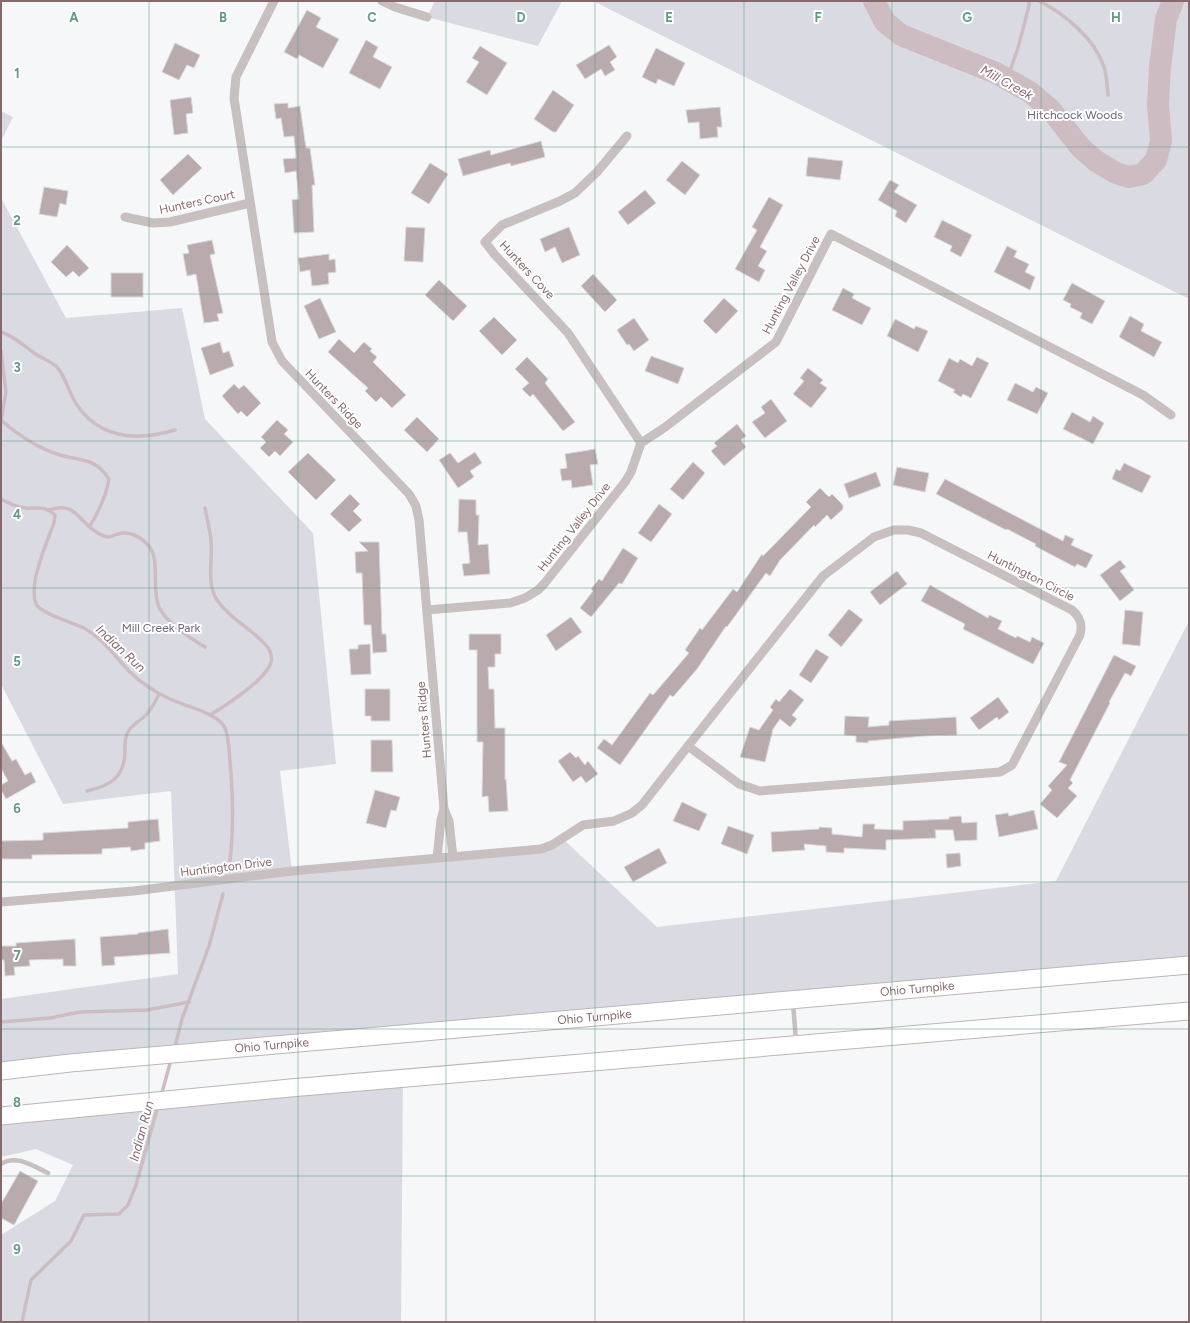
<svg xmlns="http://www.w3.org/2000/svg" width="1190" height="1323" font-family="Figtree,sans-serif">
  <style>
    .green { fill: #dadae3 }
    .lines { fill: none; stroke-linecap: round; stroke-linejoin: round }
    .stream { stroke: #cdbdc2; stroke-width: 3.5 }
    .river { stroke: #cdbdc2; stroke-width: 22 }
    .building { fill: #b9aaad; stroke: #d8d9da }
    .motorway-casing { stroke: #bcb5b5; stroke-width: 19 }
    .service { stroke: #c8bfc0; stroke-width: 4.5 }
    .minor { stroke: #c8bfc0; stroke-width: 9 }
    .motorway { stroke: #fff; stroke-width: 17 }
    .grid { fill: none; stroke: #629a84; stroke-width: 1; stroke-opacity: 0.55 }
    .labels { text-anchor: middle; stroke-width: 4; stroke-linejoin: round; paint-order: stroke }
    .park-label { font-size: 12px; fill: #6d677e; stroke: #fff }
    .street-label { font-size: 12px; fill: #87686b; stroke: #fff }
    .water-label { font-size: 13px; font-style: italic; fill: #8a6972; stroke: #fff }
    .grid-label { font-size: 13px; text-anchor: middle; font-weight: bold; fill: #629a84; stroke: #fff; stroke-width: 4; stroke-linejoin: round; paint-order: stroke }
  </style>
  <rect width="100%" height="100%" fill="#f6f7f9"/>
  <g class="green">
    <path d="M435 1H562L538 46 427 17Z"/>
    <path d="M593 1H1189V299Z"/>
    <path d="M1 111 13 117 1 141Z"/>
    <path d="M1 198 66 318 182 308 205 419 313 533 336 764 280 771 292 871 541 849 563 839 657 927 1056 881 1189 621V965L1 1071V999L178 974 171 791 63 804 1 684Z"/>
    <path d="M403 1078 401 1322H1V1235L55 1201 73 1165 36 1149 1 1157V1116Z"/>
  </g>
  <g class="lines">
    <g class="stream">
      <path d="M1039 1C1065 14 1095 39 1104 67 1107 76 1107 86 1108 95"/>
      <path d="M1007 79 1018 48 1029 6V1"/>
      <path d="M1 332C14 336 23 345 34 353 41 358 51 361 57 367 66 377 69 394 77 405 101 440 138 441 175 430"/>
      <path d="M1 351 6 392 1 421"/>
      <path d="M1 420C17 434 36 447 57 454 80 462 94 456 109 479 106 497 99 511 90 526"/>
      <path d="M1 499C8 503 17 507 25 508 37 509 45 505 55 515L54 523C47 542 28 584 36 604 41 614 74 623 84 628 104 639 115 657 130 672 142 684 155 692 170 699 185 706 218 713 225 728 229 738 229 751 230 761 233 795 234 827 230 861"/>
      <path d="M205 508C207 519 210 530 211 541 213 560 206 583 217 600 229 618 250 628 264 643 269 648 273 654 271 662 267 679 225 706 210 715"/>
      <path d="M49 510C73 502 76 516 92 529 96 532 104 537 109 537 112 537 115 534 118 534 129 531 140 536 148 545 161 559 151 590 159 607 168 625 189 637 205 647"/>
      <path d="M87 791C109 786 124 778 125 753 125 746 124 738 128 732 132 725 138 722 144 717 151 711 155 702 159 694"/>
      <path d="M1 1022 50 1018 80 1012 147 1010 189 1002"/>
      <path d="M174 1050 182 1019 209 946 223 894"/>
      <path d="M161 1096 171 1060"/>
      <path d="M22 1322 31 1280 71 1241 84 1215 119 1214 128 1205 136 1185 158 1106"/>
    </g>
    <path class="river" d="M874 1 885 22 901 35 996 73 1030 92 1051 110 1081 148 1096 161 1116 173 1129 177 1143 174 1156 160 1161 141 1158 105 1160 67 1166 19 1173 1"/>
  </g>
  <g class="building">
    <path d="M307 10 321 18 316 27 339 39 323 68 299 55 297 59 284 52Z"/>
    <path d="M366 40 378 47 373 57 392 67 380 89 349 73Z"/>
    <path d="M175 43 200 55 194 68 187 65 179 80 162 72Z"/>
    <path d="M609 45 617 57 610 62 615 70 605 76 601 69 585 79 576 65Z"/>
    <path d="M480 46 507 63 487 95 466 82 479 62 472 58Z"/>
    <path d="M656 48 685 63 674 86 658 79 656 84 642 77Z"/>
    <path d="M553 90 574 105 556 132H553L534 119Z"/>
    <path d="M191 97 193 113 186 114 188 133 174 135 170 100Z"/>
    <path d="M288 103V108L300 106 306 148H310L315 185H312L314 232 294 233 292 200 299 199 296 171 285 173 283 159 296 158 294 136 284 137 281 118 276 119 274 104Z"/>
    <path d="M720 107 722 127H717L718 137 700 139 699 122 688 123 686 110Z"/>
    <path d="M541 141 545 157 511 166 510 163 463 176 458 159 490 150 491 155Z"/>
    <path d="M188 154 202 168 173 195 160 180Z"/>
    <path d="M808 157 843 161 840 180 806 176Z"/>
    <path d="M682 161 700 175 685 195 666 180Z"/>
    <path d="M430 163 448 174 429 204 411 193Z"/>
    <path d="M890 180 899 185 894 192 917 205 906 223 895 216 897 211 878 200Z"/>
    <path d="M44 187 68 191 66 205 60 203 57 217 39 214Z"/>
    <path d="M645 190 656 203 628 225 618 212Z"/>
    <path d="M769 197 783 205 760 247 767 251 758 266 765 270 759 282 735 269 757 230 752 227Z"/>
    <path d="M942 220 972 235 961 257 950 251 952 246 934 237Z"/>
    <path d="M406 227 425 228 423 262 404 261Z"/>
    <path d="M569 227 580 255 562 263 555 247 545 252 540 239Z"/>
    <path d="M212 240 215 254 210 255 223 313 217 314 219 321 204 323 196 274 187 276 183 254 189 253 187 245Z"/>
    <path d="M67 245 89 268 79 277 73 271 66 277 51 262Z"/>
    <path d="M1007 246 1017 251 1014 257 1029 264 1025 272 1035 277 1030 290 994 272Z"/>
    <path d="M329 254V260L335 259 336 272 328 273 329 284 312 286 310 270 300 272 298 258Z"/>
    <rect x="111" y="273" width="32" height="24"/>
    <path d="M593 274 617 300 605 312 581 286Z"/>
    <path d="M439 280 467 306 453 321 425 295Z"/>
    <path d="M1072 283 1105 301 1092 324 1080 318 1082 313 1070 307 1071 304 1063 300Z"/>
    <path d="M843 288 854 294 852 298 871 308 862 325 832 310Z"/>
    <path d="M320 298 336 332 319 339 304 306Z"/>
    <path d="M724 298 738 311 716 334 703 321Z"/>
    <path d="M1130 316 1144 324 1141 331 1162 342 1154 357 1119 337Z"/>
    <path d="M494 317 517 340 502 355 479 331Z"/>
    <path d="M634 318 649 340 634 351 629 344 627 345 617 330Z"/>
    <path d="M895 319 914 329 916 326 928 331 918 352 887 336Z"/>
    <path d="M339 339 354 353 364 342 372 349 370 351 377 357 373 362 406 395 392 408 381 397 376 402 365 391 368 388 328 352Z"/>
    <path d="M220 342 223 353 229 351 234 366 210 375 201 348Z"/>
    <path d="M651 356 684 368 678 384 645 371Z"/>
    <path d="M527 357 548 379 545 383 575 422 563 431 533 394 530 397 522 389 529 383 515 369Z"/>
    <path d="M977 357 989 363 971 398 963 394 961 397 953 392 955 390 938 381 949 358 958 363 960 359 972 366Z"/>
    <path d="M808 368 823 380 820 383 827 388 811 408 793 394 804 381 800 378Z"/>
    <path d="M1015 383 1033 392 1036 387 1048 393 1037 414 1007 400Z"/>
    <path d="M234 384 239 389 244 385 261 403 247 417 241 411 238 414 222 396Z"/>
    <path d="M771 399 787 421 765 438 752 422 765 413 761 407Z"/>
    <path d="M1072 412 1090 422 1093 416 1104 423 1093 444 1063 429Z"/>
    <path d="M417 417 439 439 427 452 404 430Z"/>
    <path d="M277 420 288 430 284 434 293 442 280 456 275 451 269 457 260 448 266 442 261 437Z"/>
    <path d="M737 424 746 436 741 440 746 447 724 466 711 451 717 446 714 443Z"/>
    <path d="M595 449 598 464 590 465 593 485 572 488 571 480 562 481 560 469 567 468 565 454Z"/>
    <path d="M475 452 482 463 470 471 474 477 458 488 439 460 450 453 458 463Z"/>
    <path d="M308 453 336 480 316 500 288 472Z"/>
    <path d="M693 462 705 473 683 500 670 489Z"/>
    <path d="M1124 463 1151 476 1142 493 1112 479 1116 469 1120 471Z"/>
    <path d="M897 467 929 473 925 492 893 485Z"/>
    <path d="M876 472 881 486 849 498 844 484Z"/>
    <path d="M945 479 1063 541 1065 535 1074 539 1071 545 1093 555 1086 568 1077 564 1075 567 1050 554 1035 546 1036 544 1007 529 1006 530 936 494Z"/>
    <path d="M820 488 829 497 832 494 843 505V509L831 520 827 515 815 527 814 525 780 560 770 576 766 573 727 627 726 626 697 669 673 697 670 695 620 765 597 748 604 739 612 745 650 693 653 695 689 653 685 650 700 628 702 630 733 589 737 592 762 554 763 556 811 507 806 502Z"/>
    <path d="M350 494 360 504 353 511 362 520 349 532 330 514Z"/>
    <path d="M459 499 476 500V515H479L478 545 488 544 490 574 464 576 462 564 470 563 467 532H458Z"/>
    <path d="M659 504 672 514 651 542 638 533Z"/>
    <path d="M359 542H379L382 634H386L387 652 373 653 371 625H364L362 573H356L355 552 368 551Z"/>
    <path d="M623 548 638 558 622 584 619 583 591 617 580 608 593 591 591 589 599 579 602 581Z"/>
    <path d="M1120 560 1126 567 1120 571 1134 590 1120 601 1100 575Z"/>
    <path d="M897 571 907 584 880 605 870 592Z"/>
    <path d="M930 585 988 618 989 615 1002 621 998 629 1016 638 1017 636 1030 642 1032 637 1044 643 1033 664 963 629 965 624 921 601Z"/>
    <path d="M849 609 863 620 841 647 828 635Z"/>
    <path d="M1125 610 1143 612 1140 646 1122 644Z"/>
    <path d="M571 617 582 632 556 651 546 635Z"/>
    <path d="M469 634H501V654H495V667H488L489 689H494L495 728H505V780L506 779 508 811 489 812 488 796 482 797 483 742H477V650H469Z"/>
    <path d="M370 644 371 674 351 675 349 649H358V645Z"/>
    <path d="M816 649 829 657 811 683 799 675Z"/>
    <path d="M1114 655 1136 666 1131 676 1125 673 1109 702 1110 703 1070 780 1073 783 1068 788 1077 796 1057 818 1040 804 1052 790 1048 786 1067 765 1059 762Z"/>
    <path d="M365 689H390V721H371V716H365Z"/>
    <path d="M790 689 804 700 792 715 797 719 790 727 780 719 773 729 765 762 740 757 750 727 759 730 773 710 770 707 776 699 779 702Z"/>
    <path d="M998 697 1009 712 999 720 997 717 979 730 970 718Z"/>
    <path d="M845 716 869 717 868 727 889 725V721L956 717 957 735 924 736 868 741V743L856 742V736L844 735Z"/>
    <path d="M371 740H392L393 772H371Z"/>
    <path d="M1 742 12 761 16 759 25 775 31 772 36 782 6 799 1 790V785L8 781 1 768Z"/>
    <path d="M570 752 576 758 578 756 585 765 588 761 598 774 586 783 581 776 573 782 558 761Z"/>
    <path d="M375 790 400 797 396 811 391 810 386 828 366 823Z"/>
    <path d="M682 802 707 814 699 831 673 821Z"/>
    <path d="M1034 810 1038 829 999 837 995 815 1008 813 1009 816Z"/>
    <path d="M961 816 962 823 977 822V840L955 841 953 830H935L936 838 886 840V850L844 848V853L826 852V846L804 844 805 850 772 852 771 832 819 829V827L832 828V834L862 837 863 824H875L874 829 903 830V821L949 819V817Z"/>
    <path d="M158 819 160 841 145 843V849L131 851 130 847 102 849V854L32 855V859H1V841L43 840V833L128 828V822Z"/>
    <path d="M728 826 754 835 747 854 721 844Z"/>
    <path d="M659 848 667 863 633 882 624 867Z"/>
    <path d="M960 853 961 866 947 868 946 854Z"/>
    <path d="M168 929 170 953 114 957 115 965 102 966 100 937 138 934V933Z"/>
    <path d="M75 939 76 966H63V959L29 960 30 966 14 967 15 975 5 976 4 960H1V946H16V943Z"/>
    <path d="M20 1171 38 1181 14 1225 1 1218V1204Z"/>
  </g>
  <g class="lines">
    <defs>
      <g id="motorway">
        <path id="s1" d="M1 1071 70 1063 1189 965"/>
        <path d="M1 1116 290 1088 1189 1011"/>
      </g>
    </defs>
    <use href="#motorway" class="motorway-casing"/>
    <g class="service">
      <path d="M793 1003 796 1041"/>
      <path d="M1 1164C16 1154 33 1166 48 1173"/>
    </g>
    <g class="minor">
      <path d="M274 1 236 77 234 98 272 342 282 361 409 494 416 506 419 520 444 809 441 820 437 858"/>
      <path d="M382 1 395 7 427 17"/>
      <path d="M627 136 597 172 575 193 560 201 502 225 485 242 495 255 568 333 641 443"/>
      <path d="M125 217 153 223 170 222 250 203"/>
      <path d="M894 530H908L921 533 1072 610C1080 617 1083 624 1080 635L1012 765 1000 772 760 791 739 784 688 746 823 576 874 537Z"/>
      <path d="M427 610 510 603 525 598 538 590 544 584 625 482 631 472 641 443 664 428 776 342 831 234 1143 395 1171 415"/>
      <path d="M444 809 449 821 453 857"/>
      <path d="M1 902 134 891 292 871 541 849 552 845 583 825 614 821 632 813 642 805 688 746"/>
    </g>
    <use href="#motorway" class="motorway"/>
  </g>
  <path class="grid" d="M149 1V1322M298 1V1322M446 1V1322M595 1V1322M744 1V1322M892 1V1322M1041 1V1322M1 147H1189M1 294H1189M1 441H1189M1 588H1189M1 735H1189M1 882H1189M1 1029H1189M1 1176H1189"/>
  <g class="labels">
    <g class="park-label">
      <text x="1075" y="119">Hitchcock Woods</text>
      <text x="161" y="632">Mill Creek Park</text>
    </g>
    <g class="street-label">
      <text transform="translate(197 202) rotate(-12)" y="4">Hunters Court</text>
      <text transform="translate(527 270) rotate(47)" y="4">Hunters Cove</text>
      <text transform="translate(791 285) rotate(-62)" y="4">Hunting Valley Drive</text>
      <text transform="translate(334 399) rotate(46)" y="4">Hunters Ridge</text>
      <text transform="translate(574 527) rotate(-52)" y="4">Hunting Valley Drive</text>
      <text transform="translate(1031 576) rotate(27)" y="4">Huntington Circle</text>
      <text transform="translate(424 720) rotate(-95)" y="4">Hunters Ridge</text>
      <text transform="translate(226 867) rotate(-7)" y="4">Huntington Drive</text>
      <text dy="4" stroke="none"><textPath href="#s1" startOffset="920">Ohio Turnpike</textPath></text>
      <text dy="4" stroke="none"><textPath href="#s1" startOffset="596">Ohio Turnpike</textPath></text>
      <text dy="4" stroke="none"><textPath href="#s1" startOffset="272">Ohio Turnpike</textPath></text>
    </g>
    <g class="water-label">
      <text transform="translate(1007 82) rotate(29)" y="5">Mill Creek</text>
      <text transform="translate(121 648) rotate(43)" y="5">Indian Run</text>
      <text transform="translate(141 1131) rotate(-75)" y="5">Indian Run</text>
    </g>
  </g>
  <g class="grid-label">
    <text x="74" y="22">A</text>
    <text x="223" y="22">B</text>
    <text x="372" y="22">C</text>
    <text x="521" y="22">D</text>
    <text x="669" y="22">E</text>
    <text x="818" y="22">F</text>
    <text x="967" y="22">G</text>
    <text x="1116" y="22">H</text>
    <text x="17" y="78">1</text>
    <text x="17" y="225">2</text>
    <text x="17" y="372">3</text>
    <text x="17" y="519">4</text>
    <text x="17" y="666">5</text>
    <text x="17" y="813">6</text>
    <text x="17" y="960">7</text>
    <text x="17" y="1107">8</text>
    <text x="17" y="1254">9</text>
  </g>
  <rect width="1190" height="1323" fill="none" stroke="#87686b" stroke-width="4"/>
</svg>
